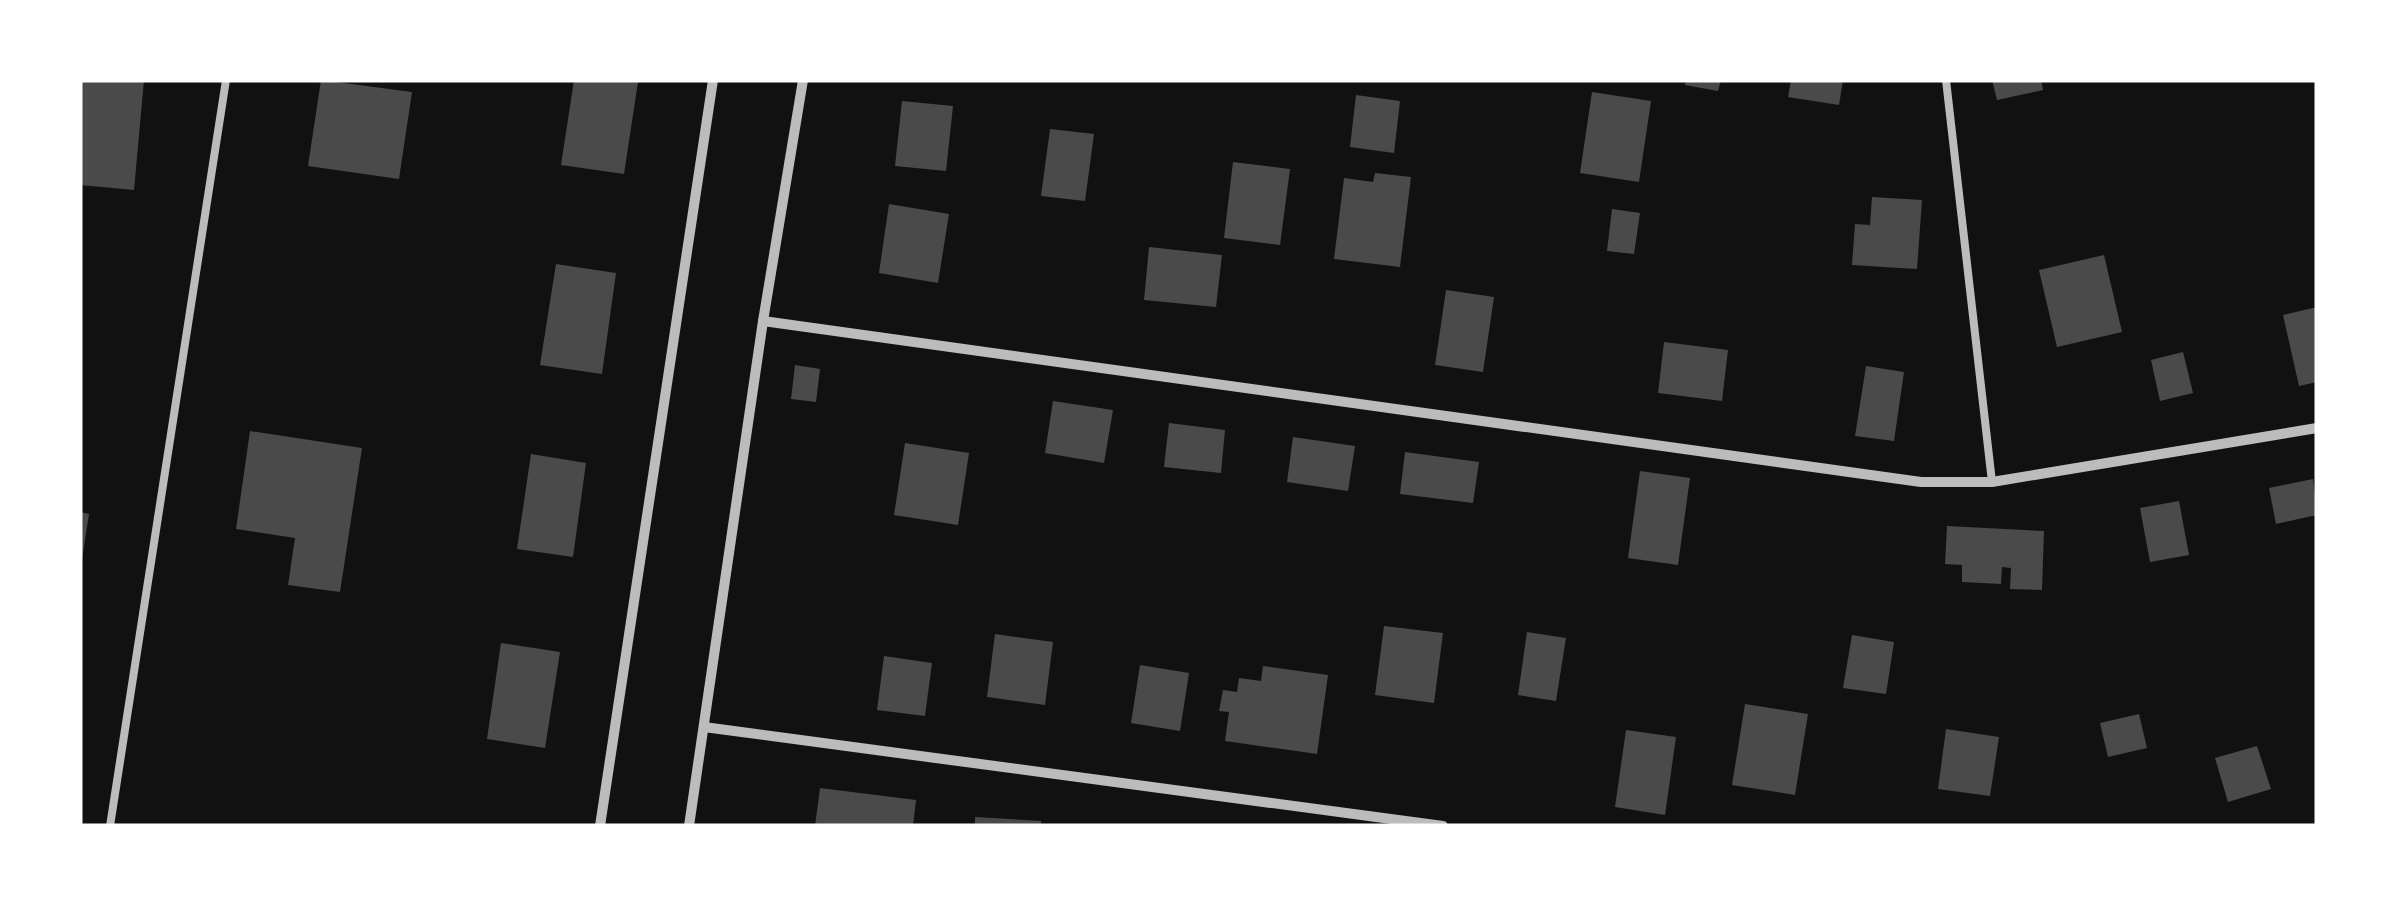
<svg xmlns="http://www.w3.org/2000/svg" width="2397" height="906" font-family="Raleway,sans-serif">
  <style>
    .building { fill: #4a4a4a }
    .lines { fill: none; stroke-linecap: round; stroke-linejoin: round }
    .service { stroke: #bcbcbc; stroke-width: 8 }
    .minor { stroke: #bcbcbc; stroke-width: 10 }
  </style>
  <rect width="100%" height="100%" fill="#111"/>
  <g class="building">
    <path d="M80 80H144L134 190 80 185Z"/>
    <path d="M321 80 412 92 399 179 308 166Z"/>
    <path d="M574 80 638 82 624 174 561 165Z"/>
    <path d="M1686 80H1721L1718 91 1685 85Z"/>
    <path d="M1791 80H1843L1839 105 1788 97Z"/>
    <path d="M1992 80H2041L2043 90 1997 100Z"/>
    <path d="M1592 92 1651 101 1639 182 1580 173Z"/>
    <path d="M1356 95 1400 101 1394 153 1350 147Z"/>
    <path d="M902 101 953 106 946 171 895 166Z"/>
    <path d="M1050 129 1094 134 1085 201 1041 196Z"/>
    <path d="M1233 162 1290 169 1280 245 1224 238Z"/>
    <path d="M1375 173 1411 177 1400 267 1334 259 1344 178 1373 182Z"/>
    <path d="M1872 197 1922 200 1917 269 1852 265 1855 224 1870 225Z"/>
    <path d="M889 204 949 214 938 283 879 273Z"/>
    <path d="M1612 209 1640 213 1634 254 1607 251Z"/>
    <path d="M1149 247 1222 255 1216 307 1144 300Z"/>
    <path d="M2104 255 2122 332 2057 347 2039 270Z"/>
    <path d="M556 264 616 273 602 374 540 365Z"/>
    <path d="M1446 290 1494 297 1483 372 1435 365Z"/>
    <path d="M2317 307V382L2299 386 2283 315Z"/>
    <path d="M1664 342 1728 350 1722 401 1658 393Z"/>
    <path d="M2183 352 2193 393 2160 401 2151 360Z"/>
    <path d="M795 365 820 369 816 402 791 399Z"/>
    <path d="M1866 366 1904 372 1894 441 1855 436Z"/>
    <path d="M1053 401 1113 410 1104 463 1045 453Z"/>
    <path d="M1169 423 1225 430 1221 473 1164 467Z"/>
    <path d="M250 431 362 448 340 592 288 585 295 538 236 529Z"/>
    <path d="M1293 437 1355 446 1348 491 1287 482Z"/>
    <path d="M905 443 969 453 958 525 894 515Z"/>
    <path d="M1405 452 1479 462 1473 503 1400 494Z"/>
    <path d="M531 454 586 463 573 557 517 549Z"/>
    <path d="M1640 471 1690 478 1678 565 1628 558Z"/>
    <path d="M2313 479 2317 515 2276 524 2269 488Z"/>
    <path d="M2179 501 2189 555 2150 562 2140 508Z"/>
    <path d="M80 512 89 514 82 559H80Z"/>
    <path d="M1947 526 2044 531 2042 590 2010 589 2011 568 2002 567 2001 584 1962 582V565L1945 564Z"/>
    <path d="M1384 626 1443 633 1434 703 1375 695Z"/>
    <path d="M1527 632 1566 638 1556 701 1518 695Z"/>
    <path d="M995 634 1053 642 1045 705 987 697Z"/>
    <path d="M1852 635 1894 642 1886 694 1843 688Z"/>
    <path d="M501 643 560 652 545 748 487 739Z"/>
    <path d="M884 656 932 663 925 716 877 710Z"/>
    <path d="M1140 665 1189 673 1180 731 1131 723Z"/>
    <path d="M1263 666 1328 675 1317 754 1225 741 1229 712 1219 711 1223 690 1237 692 1239 678 1261 681Z"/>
    <path d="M1745 704 1808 714 1795 795 1732 785Z"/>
    <path d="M2139 714 2147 748 2108 757 2100 723Z"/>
    <path d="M1946 729 1999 737 1990 796 1938 789Z"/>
    <path d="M1626 730 1676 737 1665 815 1615 807Z"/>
    <path d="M2257 746 2271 789 2228 802 2215 758Z"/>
    <path d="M820 788 916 800 913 826H815Z"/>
    <path d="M975 817 1041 821V826H975Z"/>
  </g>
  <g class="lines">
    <g class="service">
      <path d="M1946 80 1992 482"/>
      <path d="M110 826 226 80"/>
    </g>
    <g class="minor">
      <path d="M763 321 1921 482H1992L2317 428"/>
      <path d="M704 727 1443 826"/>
      <path d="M600 826 713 80"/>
      <path d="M689 826 763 321 803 80"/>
    </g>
  </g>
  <rect width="2397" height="906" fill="none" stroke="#ffffff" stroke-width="165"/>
</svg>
